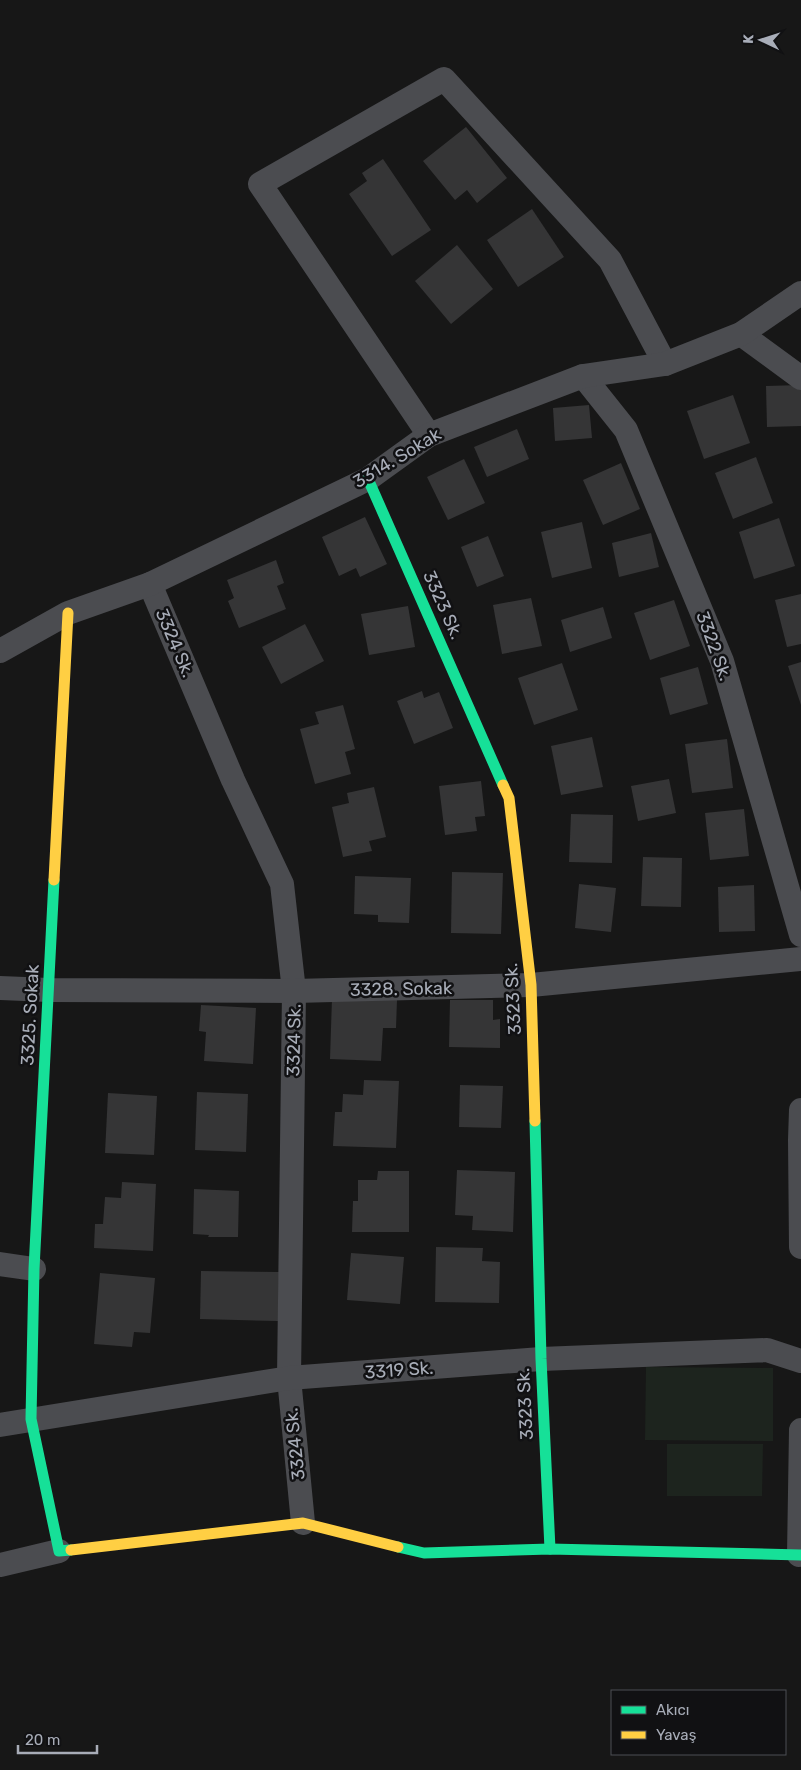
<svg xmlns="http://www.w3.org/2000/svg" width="801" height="1770" font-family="Rubik,sans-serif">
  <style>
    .green { fill: #1d241e }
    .building { fill: #353536 }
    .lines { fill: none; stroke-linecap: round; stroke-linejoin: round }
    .street { stroke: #4b4c50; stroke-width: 24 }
    .fast { stroke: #16e098; stroke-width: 11 }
    .slow { stroke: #ffcf43; stroke-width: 11 }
    .labels { text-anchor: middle; stroke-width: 5; stroke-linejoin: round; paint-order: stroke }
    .street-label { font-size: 18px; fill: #a8adb8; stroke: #111113 }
  </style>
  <rect width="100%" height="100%" fill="#171717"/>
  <g class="green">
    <path d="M646 1367 773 1368V1441L645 1440Z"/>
    <path d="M667 1444H763L762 1496H667Z"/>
  </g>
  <g class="building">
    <path d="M466 127 507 178 477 203 467 190 455 200 423 161Z"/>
    <path d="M383 159 431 230 392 256 349 194 367 181 362 173Z"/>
    <path d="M532 209 564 257 518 287 487 240Z"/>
    <path d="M457 245 493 289 451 324 415 281Z"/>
    <path d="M801 385V426L767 427 766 386Z"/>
    <path d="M733 395 750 443 704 459 687 411Z"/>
    <path d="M589 405 592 438 555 441 553 408Z"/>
    <path d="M517 429 529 459 487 477 474 447Z"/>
    <path d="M756 457 773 503 733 519 715 473Z"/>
    <path d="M464 459 485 503 448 520 427 477Z"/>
    <path d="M621 463 640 509 603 525 583 480Z"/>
    <path d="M365 517 387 564 360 577 356 568 339 576 322 537Z"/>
    <path d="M779 518 795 566 754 579 739 532Z"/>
    <path d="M582 522 592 568 552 578 541 532Z"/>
    <path d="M651 533 659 567 619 577 612 543Z"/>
    <path d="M488 536 504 576 477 587 461 547Z"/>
    <path d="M276 560 284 583 277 586 286 609 239 628 228 601 234 598 227 580Z"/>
    <path d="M801 594V644L787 647 775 600Z"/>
    <path d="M531 598 542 646 502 654 493 605Z"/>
    <path d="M674 600 690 646 650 660 634 613Z"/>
    <path d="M408 606 415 647 369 655 361 614Z"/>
    <path d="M603 607 612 638 570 652 561 620Z"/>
    <path d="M305 624 324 661 281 684 262 647Z"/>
    <path d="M801 662V705L788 666Z"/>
    <path d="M562 663 578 710 534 725 518 678Z"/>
    <path d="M698 667 708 704 670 715 660 678Z"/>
    <path d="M422 691 424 698 439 692 453 728 414 744 397 701Z"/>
    <path d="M343 705 355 749 345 752 351 774 315 784 300 729 319 724 315 712Z"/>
    <path d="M592 737 603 787 561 795 551 746Z"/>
    <path d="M727 739 733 788 692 793 685 744Z"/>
    <path d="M669 779 676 813 638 821 631 786Z"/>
    <path d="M481 781 485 816 475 817 477 831 445 835 439 786Z"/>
    <path d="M374 787 386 837 369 841 372 851 343 857 332 807 349 803 347 793Z"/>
    <path d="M744 809 749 856 710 860 705 813Z"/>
    <path d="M571 814 613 815 612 863 569 862Z"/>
    <path d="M643 857 682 858 681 907 641 906Z"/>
    <path d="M452 872 503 873 501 934 451 933Z"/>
    <path d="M355 876 411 878 409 923 378 922V915L354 914Z"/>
    <path d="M579 884 616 888 611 932 575 928Z"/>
    <path d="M754 885 755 931 719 932 718 887Z"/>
    <path d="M332 998 397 1000 396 1028H383L381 1061 330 1059Z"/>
    <path d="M450 1000H493V1020L500 1019V1048L449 1047Z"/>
    <path d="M201 1005 256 1008 253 1064 204 1061 206 1032 199 1031Z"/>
    <path d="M364 1080 399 1081 396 1148 333 1146 335 1112H342L343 1094 363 1095Z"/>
    <path d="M460 1085 503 1086 501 1128 459 1127Z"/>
    <path d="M197 1092 248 1094 246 1152 195 1150Z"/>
    <path d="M108 1093 157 1096 154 1155 105 1153Z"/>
    <path d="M457 1170 515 1172 513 1232 472 1230 473 1216 455 1215Z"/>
    <path d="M378 1171H409V1232H352L353 1201H358V1180H377Z"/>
    <path d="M122 1182 156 1184 153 1251 94 1248 95 1224H103L105 1197 121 1198Z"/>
    <path d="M194 1189 239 1191 238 1237H208L209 1235 193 1234Z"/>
    <path d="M436 1247 483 1248 482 1261 500 1262 499 1303 435 1302Z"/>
    <path d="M351 1253 404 1257 400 1304 347 1300Z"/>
    <path d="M201 1271 279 1272 278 1321 200 1319Z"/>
    <path d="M100 1273 155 1278 150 1333 134 1332 132 1347 94 1344Z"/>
  </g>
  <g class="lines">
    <g class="street">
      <path d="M741 334 801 378"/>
      <path d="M583 376 626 430 722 661 801 935"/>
      <path d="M429 435 260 184 444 79 610 260 665 364"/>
      <path d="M150 584 233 780 282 884 294 991 289 1378 303 1523"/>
      <path d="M0 651 68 613 150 584 368 479 429 435 583 376 665 364 741 334 801 293"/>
      <path d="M0 988 49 990 294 991 531 985 801 959"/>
      <path d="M801 1110 800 1140 801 1247"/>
      <path d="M0 1264 34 1269"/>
      <path d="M0 1425 289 1378 541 1359 767 1350 801 1361"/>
      <path d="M799 1555 801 1430"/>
      <path d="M0 1565 59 1551"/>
    </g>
    <g class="fast">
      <path d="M368 479 503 785"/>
      <path d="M54 880 34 1269 31 1419 59 1551 71 1550"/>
      <path d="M535 1121 541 1359 550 1549"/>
      <path d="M398 1547 424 1553 550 1549 801 1555"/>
    </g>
    <g class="slow">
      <path d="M503 785 509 798 531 985 535 1121"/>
      <path d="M54 880 68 613"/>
      <path d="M71 1550 303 1523 398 1547"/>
    </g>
  </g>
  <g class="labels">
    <g class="street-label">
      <text transform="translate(397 458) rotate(-31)" y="6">3314. Sokak</text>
      <text transform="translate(443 605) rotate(66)" y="6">3323 Sk.</text>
      <text transform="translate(175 643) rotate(67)" y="6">3324 Sk.</text>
      <text transform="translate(714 646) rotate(70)" y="6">3322 Sk.</text>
      <text transform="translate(401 989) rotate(-1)" y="6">3328. Sokak</text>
      <text transform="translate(513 999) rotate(-93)" y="6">3323 Sk.</text>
      <text transform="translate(30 1015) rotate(-87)" y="6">3325. Sokak</text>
      <text transform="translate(294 1040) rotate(-89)" y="6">3324 Sk.</text>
      <text transform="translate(399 1370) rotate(-4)" y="6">3319 Sk.</text>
      <text transform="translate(525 1404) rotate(-93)" y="6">3323 Sk.</text>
      <text transform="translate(295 1444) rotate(-96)" y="6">3324 Sk.</text>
    </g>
  </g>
  <rect x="611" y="1690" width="175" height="65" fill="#111113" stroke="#4d4f55"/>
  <rect x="621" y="1706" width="25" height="8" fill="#16e098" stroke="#4d4f55"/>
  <text x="656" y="1715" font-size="15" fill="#a8adb8">Akıcı</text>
  <rect x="621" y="1731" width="25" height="8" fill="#ffcf43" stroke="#4d4f55"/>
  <text x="656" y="1740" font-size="15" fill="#a8adb8">Yavaş</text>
  <g transform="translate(761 40) rotate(274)" stroke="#111113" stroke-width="4" paint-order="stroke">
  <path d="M0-4L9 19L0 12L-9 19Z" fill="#a8adb8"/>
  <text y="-8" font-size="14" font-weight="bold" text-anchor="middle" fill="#a8adb8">K</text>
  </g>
  <path d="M18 1745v8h79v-8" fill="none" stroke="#a8adb8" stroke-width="2.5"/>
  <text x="25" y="1745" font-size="15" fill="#a8adb8" stroke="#111113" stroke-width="4" paint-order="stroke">20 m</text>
</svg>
